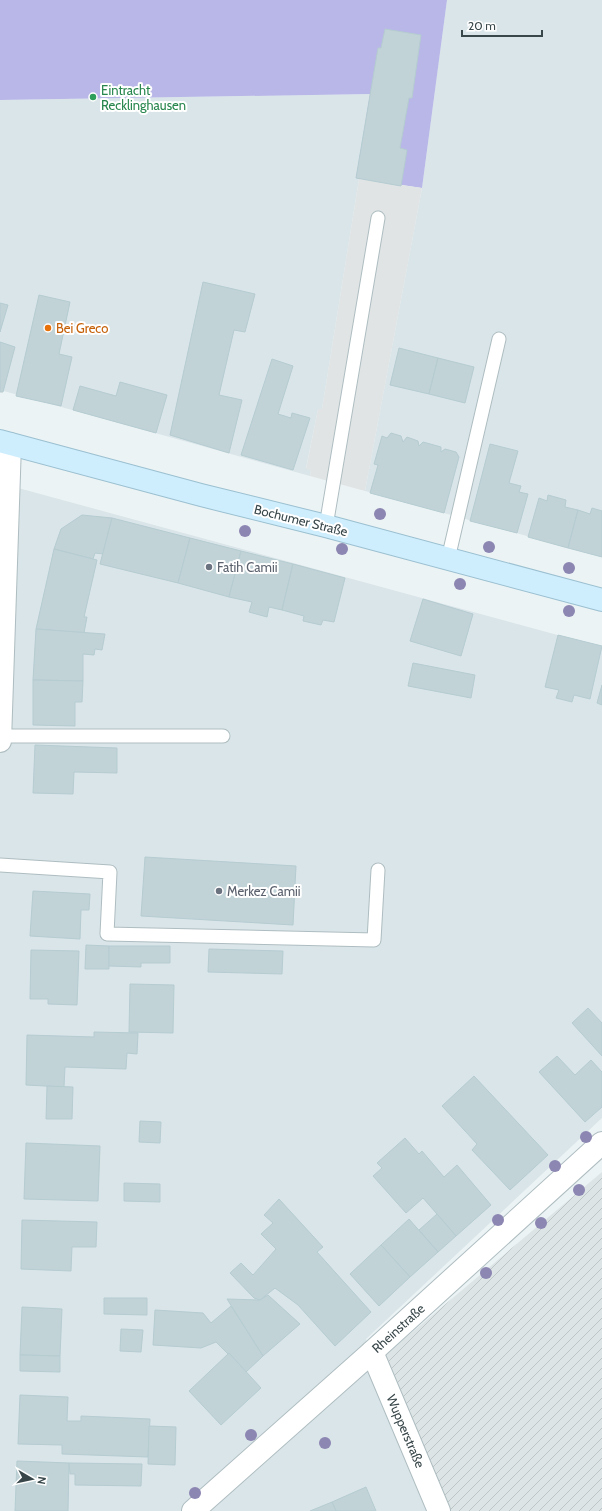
<svg xmlns="http://www.w3.org/2000/svg" width="602" height="1511" font-family="Cabin,sans-serif">
  <style>
    .residential { fill: #dae5e9 }
    .industrial { fill: url(#industrial-furrows) }
    .grass { fill: #b8b7e7 }
    .parking { fill: #e0e4e4 }
    .building { fill: #c1d3d7; stroke: #b5ccd1 }
    .lines { fill: none; stroke-linecap: round; stroke-linejoin: round }
    .lane-casing { stroke: #aebdc1; stroke-width: 15 }
    .street-casing { stroke: #aebdc1; stroke-width: 24 }
    .secondary-casing { stroke: #9bc0d0; stroke-width: 24 }
    .lane { stroke: #fff; stroke-width: 13 }
    .street { stroke: #fff; stroke-width: 22 }
    .secondary { stroke: #ceedfd; stroke-width: 22 }
    .tree { fill: #8c86b2 }
    .leisure-dot { fill: #2e9e5b; stroke: #fff; stroke-width: 1.5 }
    .food-dot { fill: #e8710a; stroke: #fff; stroke-width: 1.5 }
    .worship-dot { fill: #6b7280; stroke: #fff; stroke-width: 1.5 }
    .labels { text-anchor: middle; stroke-width: 4; stroke-linejoin: round; paint-order: stroke }
    .leisure-label { font-size: 13px; fill: #27864d; stroke: #fff; text-anchor: start }
    .food-label { font-size: 13px; fill: #c56008; stroke: #fff; text-anchor: start }
    .street-label { font-size: 13px; fill: #39474a; stroke: #fff }
    .worship-label { font-size: 13px; fill: #5b616d; stroke: #fff; text-anchor: start }
  </style>
  <defs>
    <pattern id="industrial-furrows" width="10" height="10" patternUnits="userSpaceOnUse"><rect width="10" height="10" fill="#dde4e5"/><path d="M-1 1l2-2M0 10L10 0M9 11l2-2" fill="none" stroke="#bec5c6"/></pattern>
  </defs>
  <rect width="100%" height="100%" fill="#ecf3f5"/>
  <g class="residential">
    <path d="M447 0H602V557L365 491 422 188Z"/>
    <path d="M370 94 356 178 359 179 322 409H318L306 468 311 470 310 476 0 390V100Z"/>
    <path d="M0 483 602 647V1118L366 1339 439 1511H0Z"/>
  </g>
  <path class="industrial" d="M602 1172V1511H439L384 1356Z"/>
  <path class="grass" d="M0 0H447L422 188 356 178 370 94 0 100Z"/>
  <path class="parking" d="M359 179 422 188 365 491 310 476 311 470 306 469 318 409H322Z"/>
  <g class="building">
    <path d="M385 29 421 35 412 98H409L400 148 407 150 401 186 356 178 378 48H381Z"/>
    <path d="M203 282 255 294 245 332 234 330 219 395 242 400 229 453 170 435Z"/>
    <path d="M39 295 70 302 59 354 72 357 61 406 16 396Z"/>
    <path d="M0 303 8 305 0 332Z"/>
    <path d="M0 342 15 347 3 392H0Z"/>
    <path d="M399 348 438 358 429 394 390 385Z"/>
    <path d="M438 358 474 367 465 403 429 394Z"/>
    <path d="M272 359 293 366 278 414 291 418 292 413 310 418 293 470 241 455Z"/>
    <path d="M120 382 167 395 156 433 73 410 80 386 116 396Z"/>
    <path d="M391 433 401 436 403 442 407 437 418 441 419 446 423 442 441 447V452L445 449 456 452 459 457 444 513 370 493 378 465 374 464 382 436 387 438Z"/>
    <path d="M490 444 518 451 509 483 521 486 519 492 528 494 517 533 470 521Z"/>
    <path d="M548 495 566 500 565 507 578 510 568 548 528 537 539 498 547 501Z"/>
    <path d="M592 508 602 511V557L568 548 578 510 590 514Z"/>
    <path d="M82 515 112 518 103 554 95 553 93 559 54 549 61 529Z"/>
    <path d="M112 518 190 538 178 583 100 564Z"/>
    <path d="M190 538 241 551 229 597 178 583Z"/>
    <path d="M54 549 97 560 84 617H87L84 633 36 629Z"/>
    <path d="M241 551 293 564 282 610 269 607 267 617 249 612 252 602 229 597Z"/>
    <path d="M293 564 345 578 334 622 323 620 321 625 303 621 304 616 282 610Z"/>
    <path d="M423 599 473 614 461 656 410 641Z"/>
    <path d="M36 629 105 634 102 650 95 649 94 655 83 654V681L33 680Z"/>
    <path d="M558 635 602 646 590 699 574 695 572 702 556 698 559 690 545 687Z"/>
    <path d="M413 663 475 675 471 698 408 686Z"/>
    <path d="M33 680 83 681 82 702H75V726L33 725Z"/>
    <path d="M602 685V705L597 703Z"/>
    <path d="M35 745 117 748V773L74 772 73 794 33 793Z"/>
    <path d="M145 857 296 866 293 925 141 916Z"/>
    <path d="M33 891 90 894 89 910H81L80 939 30 936Z"/>
    <path d="M86 945 109 946V969H85Z"/>
    <path d="M109 946H170V963H141V967L109 966Z"/>
    <path d="M209 949 283 951 282 974 208 972Z"/>
    <path d="M31 950 79 951 77 1005 48 1004V999H30Z"/>
    <path d="M130 984 174 985 173 1033 129 1032Z"/>
    <path d="M588 1008 602 1023V1056L572 1023Z"/>
    <path d="M94 1032 138 1033 137 1054 127 1053 126 1069 65 1067 64 1087 26 1085 27 1035 94 1037Z"/>
    <path d="M557 1056 575 1075 591 1060 602 1072V1107L585 1122 539 1072Z"/>
    <path d="M474 1076 548 1155 510 1190 472 1150 477 1144 442 1106Z"/>
    <path d="M47 1086 73 1087 72 1119H46Z"/>
    <path d="M140 1121 161 1122 160 1143 139 1142Z"/>
    <path d="M405 1138 419 1154 422 1151 444 1177 457 1165 491 1205 456 1236 423 1198 406 1213 373 1176 382 1168 377 1163Z"/>
    <path d="M26 1143 100 1146 98 1201 24 1199Z"/>
    <path d="M124 1183 160 1184V1202L124 1201Z"/>
    <path d="M279 1199 323 1247 317 1252 371 1312 335 1346 298 1305 275 1288 260 1300 254 1298 230 1273 241 1263 253 1275 276 1249 261 1234 273 1223 264 1215Z"/>
    <path d="M437 1214 456 1236 438 1252 419 1230Z"/>
    <path d="M409 1219 438 1252 410 1277 381 1245Z"/>
    <path d="M22 1220 97 1222 96 1247H72L71 1271 21 1269Z"/>
    <path d="M381 1245 410 1277 379 1306 350 1274Z"/>
    <path d="M268 1295 300 1324 263 1356 227 1299 260 1300Z"/>
    <path d="M104 1298H147V1315L104 1314Z"/>
    <path d="M231 1306 263 1356 246 1372 216 1342 201 1348 153 1345 155 1310 203 1313 211 1323Z"/>
    <path d="M22 1307 62 1309 60 1356 20 1355Z"/>
    <path d="M121 1329 143 1330 141 1352 120 1351Z"/>
    <path d="M229 1353 261 1388 221 1425 189 1391Z"/>
    <path d="M20 1355 60 1356V1372L20 1371Z"/>
    <path d="M20 1395 68 1397 67 1421H81V1416L150 1419 148 1457 62 1454V1445L18 1444Z"/>
    <path d="M149 1426 176 1427 175 1465 148 1464Z"/>
    <path d="M17 1461 69 1463 68 1511H15Z"/>
    <path d="M69 1463 142 1464 141 1486 75 1485V1474H70Z"/>
    <path d="M366 1487 376 1511H336L332 1502Z"/>
    <path d="M332 1502 336 1511H310Z"/>
  </g>
  <g class="lines">
    <defs>
      <g id="lane">
        <path d="M326 526 378 218"/>
        <path d="M448 559 499 339"/>
        <path d="M0 736H223"/>
        <path d="M0 865 110 872 107 934 374 940 378 870"/>
      </g>
      <g id="street">
        <path d="M0 741 10 444"/>
        <path d="M372 1352 439 1511"/>
        <path d="M193 1511 372 1352 602 1143"/>
      </g>
      <path id="secondary" d="M0 441 201 495 326 526 602 600"/>
    </defs>
    <use href="#lane" class="lane-casing"/>
    <use href="#street" class="street-casing"/>
    <use href="#secondary" class="secondary-casing"/>
    <use href="#lane" class="lane"/>
    <use href="#street" class="street"/>
    <use href="#secondary" class="secondary"/>
  </g>
  <g class="tree">
    <circle cx="380" cy="514" r="6"/>
    <circle cx="245" cy="531" r="6"/>
    <circle cx="489" cy="547" r="6"/>
    <circle cx="342" cy="549" r="6"/>
    <circle cx="569" cy="568" r="6"/>
    <circle cx="460" cy="584" r="6"/>
    <circle cx="569" cy="611" r="6"/>
    <circle cx="586" cy="1137" r="6"/>
    <circle cx="555" cy="1166" r="6"/>
    <circle cx="579" cy="1190" r="6"/>
    <circle cx="498" cy="1220" r="6"/>
    <circle cx="541" cy="1223" r="6"/>
    <circle cx="486" cy="1273" r="6"/>
    <circle cx="251" cy="1435" r="6"/>
    <circle cx="325" cy="1443" r="6"/>
    <circle cx="195" cy="1493" r="6"/>
  </g>
  <circle class="leisure-dot" cx="93" cy="97" r="4"/>
  <circle class="food-dot" cx="48" cy="328" r="4"/>
  <g class="worship-dot">
    <circle cx="209" cy="567" r="4"/>
    <circle cx="219" cy="891" r="4"/>
  </g>
  <g class="labels">
    <g class="leisure-label">
      <text x="101" y="95">Eintracht<tspan x="101" dy="15">Recklinghausen</tspan></text>
    </g>
    <g class="food-label">
      <text x="56" y="333">Bei Greco</text>
    </g>
    <g class="street-label">
      <text transform="translate(301 520) rotate(14)" y="5">Bochumer Straße</text>
      <text transform="translate(398 1328) rotate(-42)" y="5">Rheinstraße</text>
      <text transform="translate(406 1431) rotate(67)" y="5">Wupperstraße</text>
    </g>
    <g class="worship-label">
      <text x="217" y="572">Fatih Camii</text>
      <text x="227" y="896">Merkez Camii</text>
    </g>
  </g>
  <g transform="translate(32 1479) rotate(99)" stroke="#ffffff" stroke-width="3" paint-order="stroke">
  <path d="M0-3L7 15L0 10L-7 15Z" fill="#39474a"/>
  <text y="-6" font-size="11" font-weight="bold" text-anchor="middle" fill="#39474a">N</text>
  </g>
  <path d="M462 30v6h80v-6" fill="none" stroke="#39474a" stroke-width="2"/>
  <text x="468" y="30" font-size="12" fill="#39474a" stroke="#ffffff" stroke-width="3" paint-order="stroke">20 m</text>
</svg>
